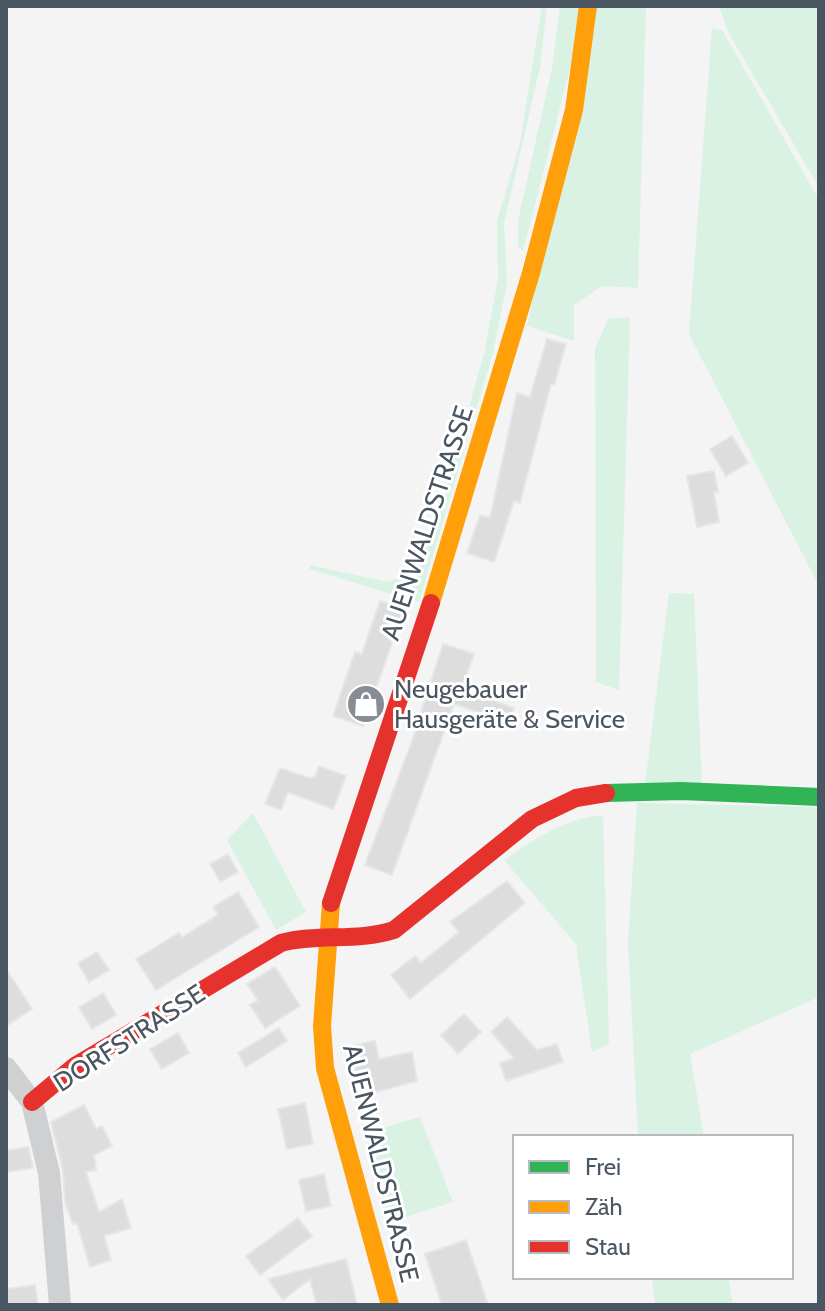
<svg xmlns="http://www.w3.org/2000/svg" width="825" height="1311" font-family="Cabin,sans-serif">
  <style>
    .green { fill: #d9f2e3 }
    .building { fill: #ddddde; stroke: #e5e6e7; stroke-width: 2 }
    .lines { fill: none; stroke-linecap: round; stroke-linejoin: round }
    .street { stroke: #ced0d2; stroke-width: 22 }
    .fast { stroke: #30b455; stroke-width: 18 }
    .slow { stroke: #ff9f0a; stroke-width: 18 }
    .jam { stroke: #e5322d; stroke-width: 18 }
    .labels { text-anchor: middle; stroke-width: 6; stroke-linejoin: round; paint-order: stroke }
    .street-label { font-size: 26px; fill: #4a5661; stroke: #fff }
    .poi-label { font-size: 26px; fill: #4a5661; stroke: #fff; text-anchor: start }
  </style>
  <rect width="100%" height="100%" fill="#f4f4f4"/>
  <g class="green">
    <path d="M542 6H547L540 67 504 224 507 283 493 353 419 602 309 569 310 565 387 582 401 577 421 556 444 496 485 350 498 278 497 221 520 143Z"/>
    <path d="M560 6H580L575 49 523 251 518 246V221L552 68Z"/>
    <path d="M597 6H646L638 288 602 286 574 305V341L527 326Z"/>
    <path d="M719 6H819V187L729 34Z"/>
    <path d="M712 28 722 30 819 200V586L689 334Z"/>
    <path d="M630 317 619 690 596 682 595 349 608 319Z"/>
    <path d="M669 593 694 594 702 787 645 785Z"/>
    <path d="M637 803 819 807V997L690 1054 704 1137H638L628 943Z"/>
    <path d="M253 813 306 912 276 930 227 840Z"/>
    <path d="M603 815 609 1044 592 1052 576 944 504 860C536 838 564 819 603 815Z"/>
    <path d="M420 1117 453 1202 390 1222 366 1133Z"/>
    <path d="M652 1277H728L733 1305H655Z"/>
  </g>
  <g class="building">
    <path d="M547 339 566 344 554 385 551 384 520 503 514 501 494 562 467 553 480 515 490 518 517 393 530 397Z"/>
    <path d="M732 436 748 463 726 476 710 449Z"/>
    <path d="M714 471 718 492H714L719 522 697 527 687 476Z"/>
    <path d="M380 601 404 608 363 726 333 716 355 652 362 654Z"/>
    <path d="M443 644 474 654 461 690 514 708 509 723 454 704 392 875 365 865 411 744Z"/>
    <path d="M319 766 346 776 333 809 288 792 281 810 265 804 280 768 309 778 315 777Z"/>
    <path d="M228 854 238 872 220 882 210 864Z"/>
    <path d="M507 881 525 903 410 999 391 975 415 956 421 963 459 932 450 922Z"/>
    <path d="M238 892 259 927 156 990 136 959 179 933 182 937 218 915 213 907Z"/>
    <path d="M97 952 109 970 89 982 78 963Z"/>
    <path d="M275 967 300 1006 265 1028 250 1005 258 1000 247 984Z"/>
    <path d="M6 969 32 1009 6 1026Z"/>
    <path d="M103 993 116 1015 92 1029 79 1007Z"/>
    <path d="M464 1014 481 1032 458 1054 441 1035Z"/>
    <path d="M507 1017 537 1050 557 1044 563 1062 506 1081 500 1063 514 1058 491 1032Z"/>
    <path d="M279 1028 287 1041 246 1067 238 1053Z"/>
    <path d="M178 1033 189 1053 162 1069 150 1049Z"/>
    <path d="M375 1041 379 1059 412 1052 417 1081 361 1096 351 1046Z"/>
    <path d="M305 1103 313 1144 287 1149 278 1109Z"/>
    <path d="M84 1105 96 1129 102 1126 112 1146 94 1155 96 1170 86 1172 99 1212 122 1199 131 1228 104 1236 111 1260 90 1267 77 1223 73 1224 65 1202 63 1170 51 1122Z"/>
    <path d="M28 1147 33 1168 6 1172V1150Z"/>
    <path d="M324 1174 331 1206 306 1211 299 1180Z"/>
    <path d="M298 1218 312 1236 260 1275 246 1256Z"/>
    <path d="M466 1240 488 1305H442L425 1254Z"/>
    <path d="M346 1259 357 1305 316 1303 310 1279 283 1300 268 1279Z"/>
    <path d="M35 1285 38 1305H6V1289Z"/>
  </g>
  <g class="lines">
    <path class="street" d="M6 1068 32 1102 49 1173 60 1305"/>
    <path class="fast" d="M606 793 681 791 819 797"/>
    <g class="slow">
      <path d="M431 603 531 273 574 110 588 6"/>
      <path d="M331 903 322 1026 325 1068 390 1305"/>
    </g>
    <g class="jam">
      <path d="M331 903 431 603"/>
      <path d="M32 1102 75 1066 281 943C318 933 357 942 394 930L532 819 576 798 606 793"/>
    </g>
  </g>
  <defs>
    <symbol id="shop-disc" viewBox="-11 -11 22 22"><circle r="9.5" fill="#868d94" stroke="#fff"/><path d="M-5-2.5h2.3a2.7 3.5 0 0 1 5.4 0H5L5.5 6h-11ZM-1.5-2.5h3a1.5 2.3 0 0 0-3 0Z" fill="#fff"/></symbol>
  </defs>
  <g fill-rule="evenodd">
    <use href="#shop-disc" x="344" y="682" width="44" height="44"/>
  </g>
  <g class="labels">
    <g class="street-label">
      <text transform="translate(427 523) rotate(-72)" y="9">AUENWALDSTRASSE</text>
      <text transform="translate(129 1038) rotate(-33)" y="9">DORFSTRASSE</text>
      <text transform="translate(381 1163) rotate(76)" y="9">AUENWALDSTRASSE</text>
    </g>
    <g class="poi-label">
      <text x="394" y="698">Neugebauer<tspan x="394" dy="30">Hausgeräte &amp; Service</tspan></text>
    </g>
  </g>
  <rect width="825" height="1311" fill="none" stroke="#4a5661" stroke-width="16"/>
  <rect x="513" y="1135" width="280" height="144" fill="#ffffff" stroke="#b7bbc0" stroke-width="2"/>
  <rect x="529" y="1161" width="40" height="12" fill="#30b455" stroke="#b7bbc0" stroke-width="2"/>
  <text x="585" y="1175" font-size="24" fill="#4a5661">Frei</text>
  <rect x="529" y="1201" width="40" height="12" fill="#ff9f0a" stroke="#b7bbc0" stroke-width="2"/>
  <text x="585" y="1215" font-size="24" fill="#4a5661">Zäh</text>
  <rect x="529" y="1241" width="40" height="12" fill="#e5322d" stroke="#b7bbc0" stroke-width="2"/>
  <text x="585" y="1255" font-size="24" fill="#4a5661">Stau</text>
</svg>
